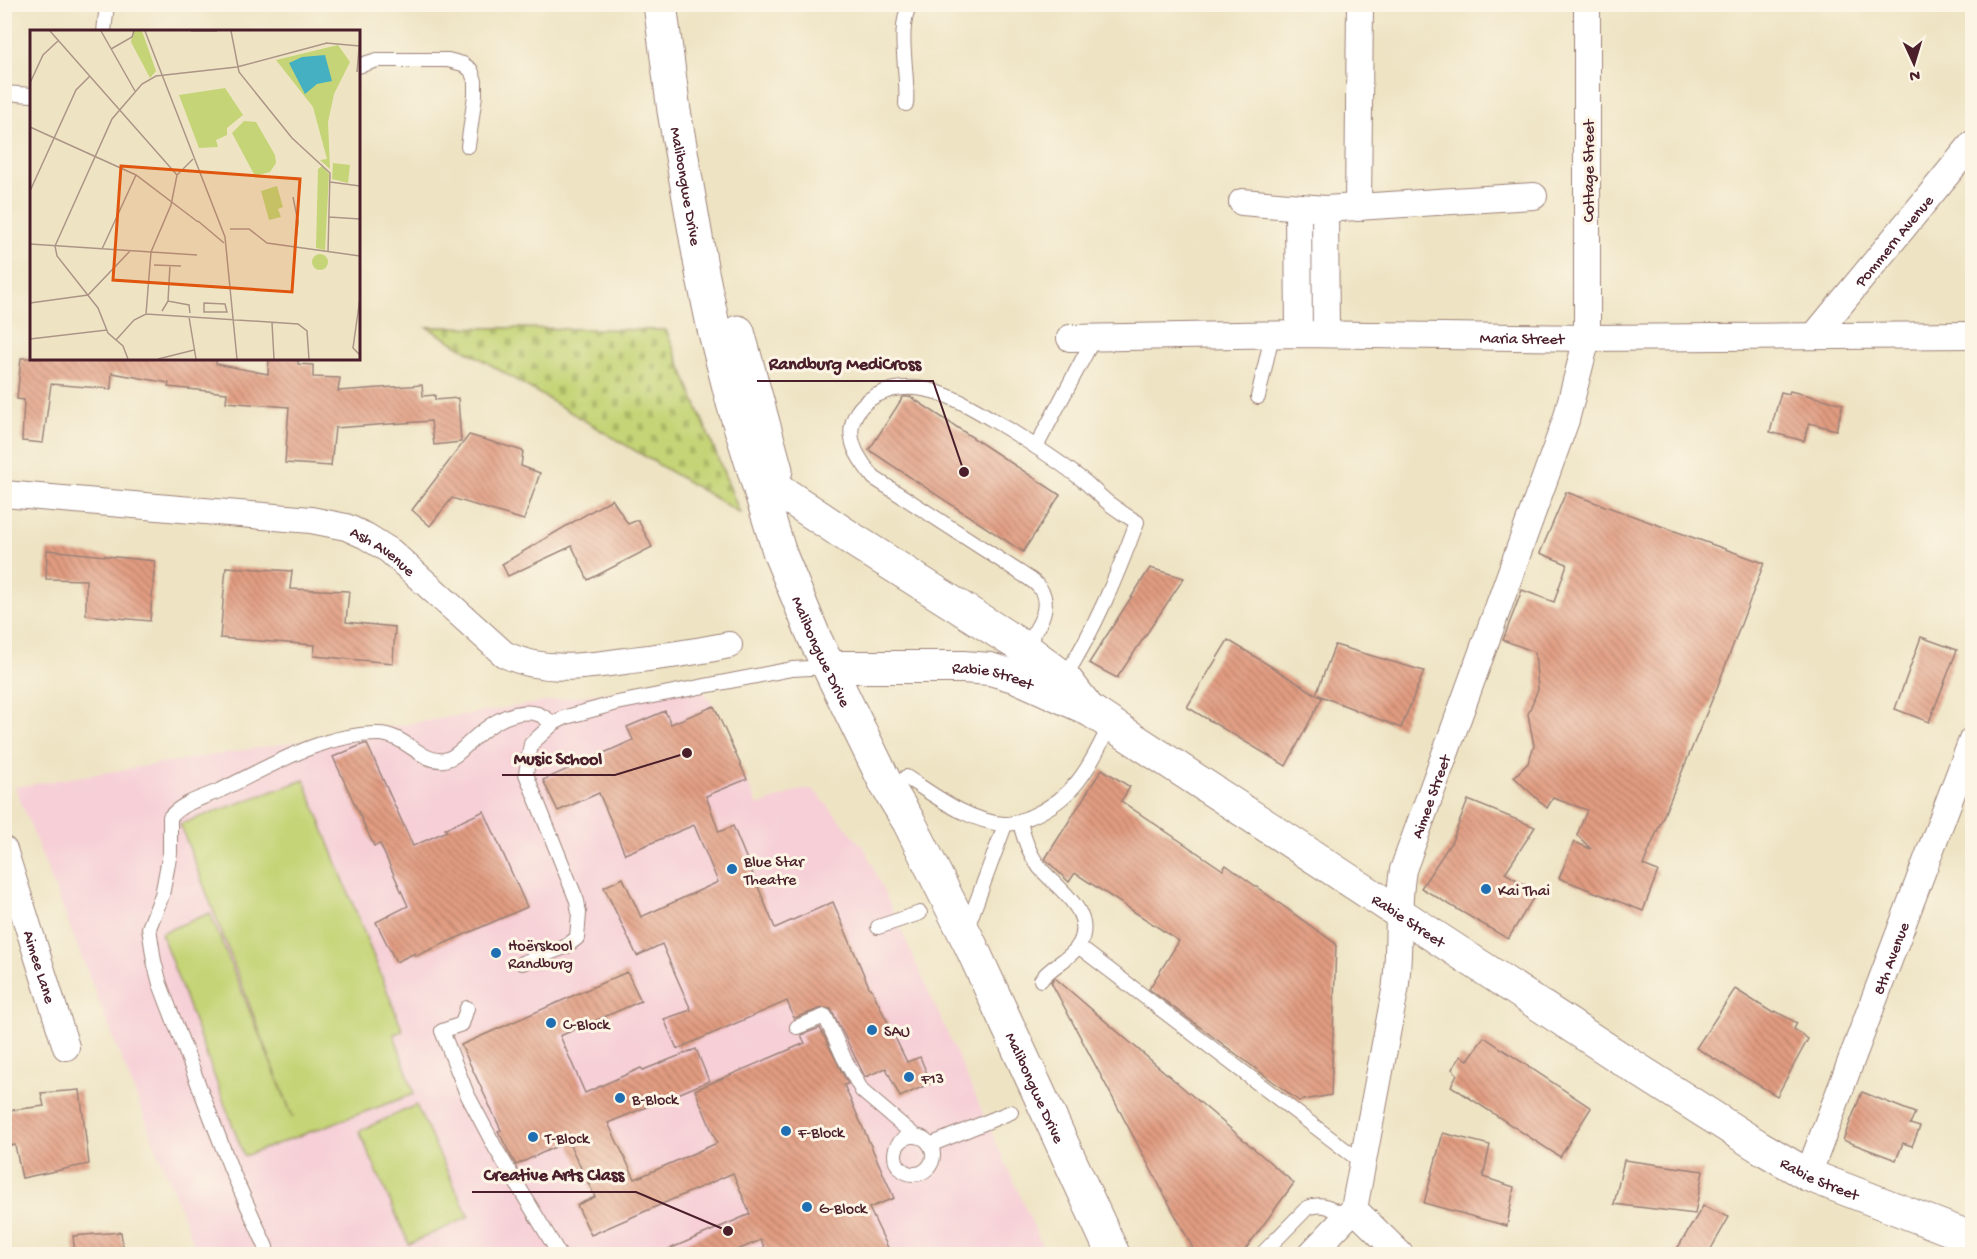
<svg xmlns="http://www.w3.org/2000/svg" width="1977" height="1259" font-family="'Gochi Hand',sans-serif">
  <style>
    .built { fill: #f6cfd7 }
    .cemetery { fill: url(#cemetery-stones); stroke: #877a50; stroke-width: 1.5 }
    .pitch { fill: #c4d476; stroke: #877a50; stroke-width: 1.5 }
    .building { fill: url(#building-back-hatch) }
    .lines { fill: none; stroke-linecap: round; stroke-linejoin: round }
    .service-casing { stroke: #9c8278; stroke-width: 16 }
    .minor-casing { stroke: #9c8278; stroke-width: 28 }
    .tertiary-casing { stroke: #9c8278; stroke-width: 34 }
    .secondary-casing { stroke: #9c8278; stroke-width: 35 }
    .service { stroke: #fff; stroke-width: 14 }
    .minor { stroke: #fff; stroke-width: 26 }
    .tertiary { stroke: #fff; stroke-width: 32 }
    .secondary { stroke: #fff; stroke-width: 33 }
    .poi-dot { fill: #1f6fb2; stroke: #fcf5e5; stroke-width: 2 }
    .labels { text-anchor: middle; stroke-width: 6; stroke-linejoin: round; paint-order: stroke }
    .street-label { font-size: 16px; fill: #4a1f2b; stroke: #fcf5e5 }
    .poi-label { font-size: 16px; fill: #4a1f2b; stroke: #fcf5e5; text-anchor: start }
    .inset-road { fill: none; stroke: #ac9587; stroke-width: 1.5 }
    .view { fill: #e0560e; fill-opacity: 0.15; stroke: #e0560e; stroke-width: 3 }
    .inset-edge { fill: none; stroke: #4a1f2b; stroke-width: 3 }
    .leader { fill: none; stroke: #4a1f2b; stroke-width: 2 }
    .callout-dot { fill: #4a1f2b; stroke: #fcf5e5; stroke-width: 2 }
    .callout-label { font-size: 18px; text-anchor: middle; font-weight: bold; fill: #4a1f2b; stroke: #fcf5e5; stroke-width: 6; stroke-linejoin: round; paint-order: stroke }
  </style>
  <defs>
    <pattern id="cemetery-stones" width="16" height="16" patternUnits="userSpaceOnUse" patternTransform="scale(1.5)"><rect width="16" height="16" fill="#c4d476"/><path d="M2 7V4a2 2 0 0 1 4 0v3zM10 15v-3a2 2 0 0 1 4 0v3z" fill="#aab666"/></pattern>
    <pattern id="building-back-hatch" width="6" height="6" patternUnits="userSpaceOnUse" patternTransform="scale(1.5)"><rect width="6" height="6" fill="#e19c81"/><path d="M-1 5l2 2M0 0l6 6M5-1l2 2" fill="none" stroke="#b87f6a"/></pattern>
  </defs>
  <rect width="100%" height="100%" fill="#fcf5e5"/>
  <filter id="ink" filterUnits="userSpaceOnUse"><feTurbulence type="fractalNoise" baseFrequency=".0167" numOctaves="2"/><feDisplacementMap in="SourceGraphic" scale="12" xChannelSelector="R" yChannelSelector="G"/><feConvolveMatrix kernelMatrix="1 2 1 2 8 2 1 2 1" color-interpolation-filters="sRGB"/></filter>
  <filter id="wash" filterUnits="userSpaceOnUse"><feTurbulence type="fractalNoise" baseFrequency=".008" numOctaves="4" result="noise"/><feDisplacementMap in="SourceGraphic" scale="24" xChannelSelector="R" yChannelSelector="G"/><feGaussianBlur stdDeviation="1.35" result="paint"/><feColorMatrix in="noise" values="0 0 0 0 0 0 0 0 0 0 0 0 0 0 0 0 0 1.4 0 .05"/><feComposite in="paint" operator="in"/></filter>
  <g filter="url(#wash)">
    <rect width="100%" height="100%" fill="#eee4c4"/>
    <path class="built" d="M695 681 714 706 758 806 796 791 813 789 865 849 1046 1254H198L15 787 588 695Z"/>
    <path class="cemetery" d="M427 327 666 330 740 513Z"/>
    <g class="pitch">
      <path d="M304 780 403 1031 394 1034 414 1094 244 1156 161 933 210 913 293 1118 180 824Z"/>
      <path d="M416 1105 469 1217 409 1244 359 1131Z"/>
    </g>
    <g id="blocks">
      <g class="building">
        <path d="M21 358H216V364L268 374 269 358H298V364L313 365V377L340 378 338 391 422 385 423 396 435 395V400L458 398 461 442 434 445 431 421 335 428 331 466 285 463 289 407 226 402 227 393 168 387 169 383 112 373 111 389 51 384 43 443 22 441 24 400 17 399Z"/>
        <path d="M1790 391 1843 404 1836 430 1809 423 1804 441 1770 432 1781 392 1789 394Z"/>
        <path d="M903 397H911L1060 495 1023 552 869 450Z"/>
        <path d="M469 435 523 451 521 466 540 473 524 520 452 498 430 526 412 510Z"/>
        <path d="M1566 492 1764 563 1717 688 1643 865 1658 871 1643 911 1559 878 1574 842 1591 849 1577 835 1587 810 1553 798 1547 808 1514 777 1528 763 1534 746 1528 714 1538 689 1535 652 1503 640 1522 590 1554 602 1567 564 1540 553Z"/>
        <path d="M612 499 628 524 638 520 652 547 588 580 572 546 508 576 502 564Z"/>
        <path d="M47 550 155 561 150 621 86 615V580L46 579Z"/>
        <path d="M226 567 292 571 290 589 349 591 346 622 395 627 393 663 314 656 315 645 220 638Z"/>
        <path d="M1150 568 1184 578 1117 678 1089 663Z"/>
        <path d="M1921 637 1957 650 1929 722 1895 709Z"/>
        <path d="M1228 640 1322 698 1286 766 1187 707Z"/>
        <path d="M1335 645 1424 671 1401 728 1316 694Z"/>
        <path d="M714 706 747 779 706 796 719 832 733 826 775 928 833 902 870 989 871 988 907 1062 920 1057 931 1083 900 1097 886 1068 865 1077 831 1009 822 1008 794 1018 787 1001 677 1049 664 1019 691 1010 662 944 637 956 604 887 623 878 641 917 718 882 694 825 625 854 599 793 558 811 543 780 633 740 627 727 665 711 671 724Z"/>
        <path d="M364 744H367L413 846 447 831 445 829 484 811 527 907 416 956 415 953 396 962 376 922 408 906 380 844 374 846 333 757Z"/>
        <path d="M1102 769 1130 787 1121 801 1223 870 1226 865 1336 944 1331 1095 1299 1101 1149 989 1179 941 1075 873 1069 882 1045 859Z"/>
        <path d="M1468 800 1535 827 1505 873 1537 892 1508 939 1421 888 1452 841Z"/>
        <path d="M627 972 641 1001 560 1036 585 1093 641 1068 643 1070 696 1049 709 1081 608 1123 635 1179 717 1143 695 1090 805 1043 801 1035 820 1028 848 1084 844 1085 894 1198 869 1208 891 1254H767L761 1240 728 1254H658L750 1214 733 1173 591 1235 577 1205 595 1197 568 1141 516 1165 498 1131 501 1130 461 1045Z"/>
        <path d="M1055 978 1294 1183 1242 1254H1196L1051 982Z"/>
        <path d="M1735 989 1773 1013 1775 1011 1797 1023 1794 1029 1808 1039 1777 1096 1696 1048Z"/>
        <path d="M1484 1037 1591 1108 1560 1157 1451 1086 1457 1074 1452 1069 1461 1056 1468 1060Z"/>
        <path d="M80 1090 89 1164 22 1178 15 1145 4 1146V1111L44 1106 41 1093Z"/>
        <path d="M1862 1092 1915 1113 1910 1124 1920 1127 1912 1146 1903 1143 1896 1160 1843 1140Z"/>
        <path d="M1443 1133 1490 1145 1483 1177 1514 1187 1507 1226 1424 1203Z"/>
        <path d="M1624 1160 1703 1171 1695 1214 1614 1204Z"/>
        <path d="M1703 1206 1729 1217 1708 1254H1674Z"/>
        <path d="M121 1232 124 1254H75L73 1236Z"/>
      </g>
    </g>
  </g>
  <g filter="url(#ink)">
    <use href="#blocks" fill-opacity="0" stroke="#9c8278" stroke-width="1.5"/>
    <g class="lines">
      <defs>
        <g id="service">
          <path d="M104 32 107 4"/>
          <path d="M358 66 377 60H448L463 64 471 70 475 81V95L468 146"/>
          <path d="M4 93 32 95"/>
          <path d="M906 104C909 74 896 31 910 4"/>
          <path d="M1258 397 1272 335"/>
          <path d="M1036 447 1094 338"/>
          <path d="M1024 648C1034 633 1053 609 1041 590 1037 582 1026 577 1019 572L874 478C862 463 848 445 852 425 855 411 865 401 877 395 923 373 969 406 1008 429 1032 444 1057 460 1080 478 1091 486 1100 497 1111 505 1119 511 1128 517 1137 522 1117 576 1095 629 1064 678"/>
          <path d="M906 777C934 795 969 822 1004 824 1012 825 1022 820 1030 817 1077 797 1090 765 1111 723"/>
          <path d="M1020 821C1023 837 1030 855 1040 868 1057 888 1097 913 1079 945 1070 960 1050 966 1041 980"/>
          <path d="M971 917 1005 825"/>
          <path d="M878 927 920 913"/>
          <path d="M1078 946 1364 1164"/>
          <path d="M522 963 565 947 577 938 579 913 577 901 526 774 531 744 554 723 566 717 617 703 792 669 828 667"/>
          <path d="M467 1008 462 1024 442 1031 467 1094 496 1149 559 1254"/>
          <path d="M797 1027 825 1016 844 1058 862 1091 915 1136"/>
          <circle cx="914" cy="1155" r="19"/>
          <path d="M930 1145 1011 1112"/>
          <path d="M267 1254 266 1247 231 1169 199 1086 160 984 154 961 149 928 162 895 170 853V817C183 802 203 798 221 790 271 766 321 734 378 734 406 734 420 763 444 760 455 758 462 749 470 742 487 726 513 707 538 714 543 716 549 721 554 723"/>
          <path d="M1262 1254 1307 1208C1324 1201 1333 1209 1347 1218"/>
        </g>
        <g id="minor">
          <path d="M1242 202 1325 209 1534 196"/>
          <path d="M1298 208 1299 334"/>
          <path d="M1358 208 1360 4"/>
          <path d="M1325 209 1326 334"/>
          <path id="s1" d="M1815 335 1972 144"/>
          <path id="s2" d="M1070 338 1299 334 1587 338 1972 335"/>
          <path id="s3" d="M4 494 311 520 346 527 366 536 390 551 504 654C544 674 589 666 632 660 665 656 697 652 729 645"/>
          <path id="s4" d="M4 850 66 1047"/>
          <path id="s5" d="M1808 1175 1972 740"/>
          <path d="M1354 1209 1400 1254"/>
          <path id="s6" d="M1311 1254 1354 1209 1395 991C1401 950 1396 910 1403 870L1566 420 1587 338V4"/>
        </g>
        <g id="tertiary">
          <path id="s7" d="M829 667H963L990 669 1017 677 1088 709 1631 1065 1760 1147 1808 1175 1972 1238"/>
        </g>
        <g id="secondary">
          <path id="s8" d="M660 4 674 111 702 272 713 325 733 403 780 554 815 639 886 784 909 822 971 946 1113 1254"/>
          <path d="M738 332 776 470"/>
          <path d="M783 493 855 541 1024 648 1064 678 1088 709"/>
        </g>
      </defs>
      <use href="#service" class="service-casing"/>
      <use href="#minor" class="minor-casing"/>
      <use href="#tertiary" class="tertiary-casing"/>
      <use href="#secondary" class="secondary-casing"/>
      <use href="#service" class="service"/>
      <use href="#minor" class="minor"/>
      <use href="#tertiary" class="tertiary"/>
      <use href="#secondary" class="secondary"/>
    </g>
  </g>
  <g class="poi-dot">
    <circle cx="732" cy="869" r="6"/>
    <circle cx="1486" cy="889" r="6"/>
    <circle cx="496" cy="953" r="6"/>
    <circle cx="551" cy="1023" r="6"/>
    <circle cx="872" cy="1030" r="6"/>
    <circle cx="909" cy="1077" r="6"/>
    <circle cx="620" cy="1098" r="6"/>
    <circle cx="786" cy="1131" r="6"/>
    <circle cx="533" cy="1137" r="6"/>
    <circle cx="807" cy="1207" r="6"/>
  </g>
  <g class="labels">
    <g class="street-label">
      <text transform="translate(1587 171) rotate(-90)" y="6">Cottage Street</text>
      <text dy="6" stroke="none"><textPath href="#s8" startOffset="184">Malibongwe Drive</textPath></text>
      <text dy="6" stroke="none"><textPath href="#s1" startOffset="123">Pommern Avenue</textPath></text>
      <text dy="6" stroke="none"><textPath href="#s2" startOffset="452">Maria Street</textPath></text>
      <text dy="6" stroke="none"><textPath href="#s3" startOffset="388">Ash Avenue</textPath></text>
      <text dy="6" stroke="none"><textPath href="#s8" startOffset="670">Malibongwe Drive</textPath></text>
      <text dy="6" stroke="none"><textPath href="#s7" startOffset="165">Rabie Street</textPath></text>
      <text dy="6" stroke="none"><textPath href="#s6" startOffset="484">Aimee Street</textPath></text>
      <text dy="6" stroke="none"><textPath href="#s7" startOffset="651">Rabie Street</textPath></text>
      <text dy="6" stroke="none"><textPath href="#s5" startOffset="232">8th Avenue</textPath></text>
      <text dy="6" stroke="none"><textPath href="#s4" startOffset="122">Aimee Lane</textPath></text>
      <text dy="6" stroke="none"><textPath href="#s8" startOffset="1156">Malibongwe Drive</textPath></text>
      <text dy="6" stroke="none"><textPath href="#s7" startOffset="1137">Rabie Street</textPath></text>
    </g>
    <g class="poi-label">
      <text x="744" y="866">Blue Star<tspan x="744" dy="18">Theatre</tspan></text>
      <text x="1498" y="895">Kai Thai</text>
      <text x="508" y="950">Hoërskool<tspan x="508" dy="18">Randburg</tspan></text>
      <text x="563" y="1029">C-Block</text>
      <text x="884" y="1036">SAU</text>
      <text x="921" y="1083">F13</text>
      <text x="632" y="1104">B-Block</text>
      <text x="798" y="1137">F-Block</text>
      <text x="545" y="1143">T-Block</text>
      <text x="819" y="1213">G-Block</text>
    </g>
  </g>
  <g transform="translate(30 30)">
    <rect width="330" height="330" fill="#eee4c4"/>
    <path d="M292 136 299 144 295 220 286 218 288 139Z" fill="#c4d476"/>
    <path d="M103 1H112L126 41 120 48 101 12ZM308 15 320 32 304 64 298 92 300 139 290 130 297 129 283 77 246 30ZM303 133 320 135 318 153 302 149ZM282 232a8 8 0 1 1 16 0a8 8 0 1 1-16 0Z" fill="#c4d476"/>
    <path d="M195 58 213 85 197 98V105L186 110 188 117 169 118 149 65ZM214 91 226 92 245 125 246 133 240 142 225 146 202 103ZM247 156 253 177 248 179 251 187 239 190 231 161Z" fill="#c4d476"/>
    <path d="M295 25 302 51 287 54 275 64 259 33 272 27Z" fill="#44b0c1"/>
    <path class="inset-road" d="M20 1 147 145M71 1 105 61M115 1 195 207 207 329M161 1H187M201 1 209 42 262 108 300 143 298 222M296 13 330 16M81 19 102 7 104 1M327 42 330 7M0 53 13 25 29 10M0 97 106 145 168 192M300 152 330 156M0 161 46 60 60 46M263 167 268 192 265 218M299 187 330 189M168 191 194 213M200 199H219L237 213 330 226M0 214 167 225M72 219 106 145M124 235 151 236M330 268 323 318 330 325M138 271 140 235M0 273 58 265 100 221M174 273 195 274 197 282H174ZM132 281 138 271 159 275 160 283M116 284 121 222 141 175 147 145 163 129M159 287 166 329M242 293 244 329M0 309 77 300M86 310 104 290 116 284 268 294 277 301 279 329M98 329 93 316 78 303 68 278 27 226 25 216 82 89 112 54 126 46 207 37 297 13M128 329 164 320"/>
    <path class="view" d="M91 136 270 149 262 262 83 250Z"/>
    <rect width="330" height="330" class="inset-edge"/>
  </g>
  <path class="leader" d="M964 472L933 381H757M687 753L615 775H502M728 1231L636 1192H472"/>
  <g class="callout-dot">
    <circle cx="964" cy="472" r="6"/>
    <circle cx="687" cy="753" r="6"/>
    <circle cx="728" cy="1231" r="6"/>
  </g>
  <g class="callout-label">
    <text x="845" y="369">Randburg MediCross</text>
    <text x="558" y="764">Music School</text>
    <text x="554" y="1180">Creative Arts Class</text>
  </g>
  <rect width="1977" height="1259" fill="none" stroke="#fcf5e5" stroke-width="24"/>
  <g transform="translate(1914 63) rotate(176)" stroke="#fcf5e5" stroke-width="4.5" paint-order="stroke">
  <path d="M0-4.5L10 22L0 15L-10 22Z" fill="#4a1f2b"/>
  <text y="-9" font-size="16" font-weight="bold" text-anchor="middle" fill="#4a1f2b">N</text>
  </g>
</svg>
